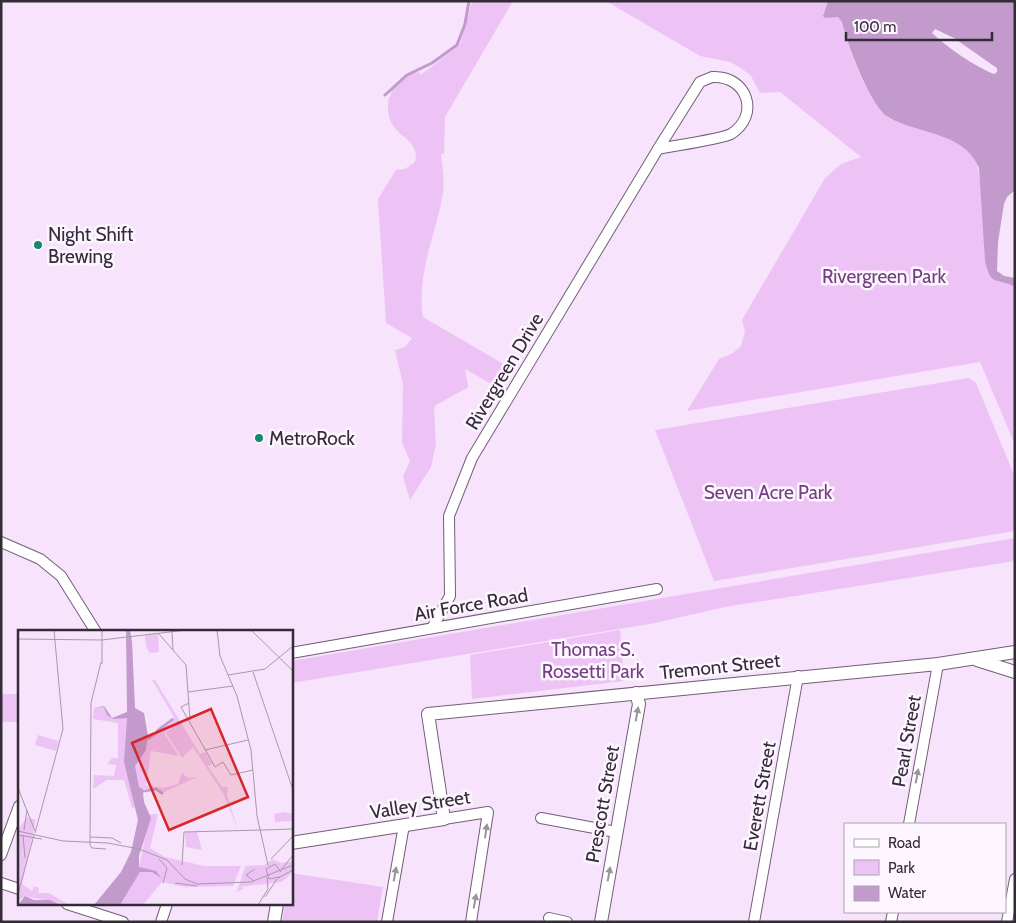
<svg xmlns="http://www.w3.org/2000/svg" width="1016" height="923" font-family="Cabin,sans-serif">
  <style>
    .green { fill: #edc3f6 }
    .water { fill: #c29acc; fill-rule: evenodd }
    .lines { fill: none; stroke-linecap: round; stroke-linejoin: round }
    .stream { stroke: #c29acc; stroke-width: 3 }
    .minor-casing { stroke: #715f75; stroke-width: 12 }
    .tertiary-casing { stroke: #715f75; stroke-width: 14 }
    .minor { stroke: #fff; stroke-width: 10 }
    .tertiary { stroke: #fff; stroke-width: 12 }
    .oneway { fill: #99959a }
    .poi-dot { fill: #158b6d; stroke: #fdf5ff; stroke-width: 2 }
    .labels { text-anchor: middle; stroke-width: 5; stroke-linejoin: round; paint-order: stroke }
    .poi-label { font-size: 19px; fill: #332b35; stroke: #fdf5ff; text-anchor: start }
    .park-label { font-size: 19px; fill: #73407f; stroke: #fdf5ff }
    .street-label { font-size: 19px; fill: #332b35; stroke: #fdf5ff }
    .inset-river { fill: none; stroke: #c29acc; stroke-width: 2.5 }
    .inset-road { fill: none; stroke: #a999ac; stroke-width: 1 }
    .view { fill: #d62828; fill-opacity: 0.15; stroke: #d62828; stroke-width: 2.5 }
    .inset-edge { fill: none; stroke: #332b35; stroke-width: 2.5 }
  </style>
  <rect width="100%" height="100%" fill="#f7e3fc"/>
  <g class="green">
    <path d="M472 1H513L445 117 444 154H441C442 166 445 181 443 193 436 235 416 274 423 317L514 370 502 390 465 369 468 386 467 388 436 405 434 409 436 444 431 467 410 500 403 476 410 461 402 442 403 384 395 350 405 347 412 338 386 323 378 199 396 170 405 169 415 162C420 142 400 138 392 124 380 102 396 74 420 72L419 74H422L460 45Z"/>
    <path d="M606 1H828L823 15 838 17 842 22C845 41 870 106 887 117 910 131 960 133 975 159 982 171 984 242 985 260 991 287 995 277 1015 287V445L980 362 687 411 719 359 733 353 741 346 745 331 742 320 825 178 841 164 861 157 780 92 760 93 751 76 741 68 730 62 700 56Z"/>
    <path d="M969 378 976 383 1015 477V531L714 581 655 430Z"/>
    <path d="M1015 538V561L725 607 650 624 291 683V661Z"/>
    <path d="M620 630 624 681 472 699 470 655Z"/>
    <rect x="1" y="694" width="18" height="28"/>
    <path d="M291 873 383 887 377 922H282L285 904H291Z"/>
  </g>
  <path class="water" d="M828 1H1015V190L1007 197 1004 204 998 242 997 271 1004 276 1015 278V287C995 277 991 287 985 261L979 168C964 131 918 135 888 117 871 108 846 41 842 22L838 17 825 18 823 16ZM935 29 954 38 991 64 997 68V72L994 74C974 66 948 48 932 33Z"/>
  <g class="lines">
    <path class="stream" d="M385 95 407 75 432 63 457 45 465 24 469 1"/>
    <defs>
      <g id="minor">
        <path d="M712 77C747 75 761 115 731 134 722 139 672 146 658 149L700 82Z"/>
        <path d="M1 542 40 559 61 576 96 632"/>
        <path d="M432 628 450 596 449 516 472 458 658 149"/>
        <path d="M291 653 657 589"/>
        <path d="M541 818 616 832"/>
        <path d="M444 819 488 812 471 922"/>
        <path d="M909 824 938 664"/>
        <path d="M1 855 19 806"/>
        <path d="M1 883 19 889"/>
        <path d="M67 904 123 922"/>
        <path d="M549 918 567 922"/>
        <path d="M161 922 167 904"/>
        <path d="M387 922 404 825"/>
        <path d="M754 922 798 676"/>
        <path d="M891 922 893 912"/>
        <path d="M1007 922 1015 879"/>
      </g>
      <g id="tertiary">
        <path d="M977 660 1015 672"/>
        <path d="M291 843 444 819 428 714 938 664 1015 652"/>
        <path d="M274 922 277 904"/>
        <path d="M601 922 639 704 636 693"/>
      </g>
    </defs>
    <use href="#minor" class="minor-casing"/>
    <use href="#tertiary" class="tertiary-casing"/>
    <use href="#minor" class="minor"/>
    <use href="#tertiary" class="tertiary"/>
  </g>
  <defs><path id="oneway-solid" d="M-6-.8H1V-3.2L6.5 0L1 3.2V.8H-6Z" transform="scale(1.25)"/></defs>
  <g class="oneway">
    <use href="#oneway-solid" transform="translate(637 714) rotate(-80)"/>
    <use href="#oneway-solid" transform="translate(917 776) rotate(-80)"/>
    <use href="#oneway-solid" transform="translate(486 831) rotate(-82)"/>
    <use href="#oneway-solid" transform="translate(395 874) rotate(-80)"/>
    <use href="#oneway-solid" transform="translate(609 874) rotate(-80)"/>
    <use href="#oneway-solid" transform="translate(475 901) rotate(-80)"/>
  </g>
  <g class="poi-dot">
    <circle cx="38" cy="245" r="5"/>
    <circle cx="259" cy="438" r="5"/>
  </g>
  <g class="labels">
    <g class="poi-label">
      <text x="48" y="241">Night Shift<tspan x="48" dy="22">Brewing</tspan></text>
      <text x="269" y="445">MetroRock</text>
    </g>
    <g class="park-label">
      <text x="884" y="283">Rivergreen Park</text>
      <text x="768" y="499">Seven Acre Park</text>
      <text x="593" y="656">Thomas S.<tspan x="593" dy="22">Rossetti Park</tspan></text>
    </g>
    <g class="street-label">
      <text transform="translate(504 371) rotate(-59)" y="7">Rivergreen Drive</text>
      <text transform="translate(471 604) rotate(-10)" y="7">Air Force Road</text>
      <text transform="translate(720 666) rotate(-6)" y="7">Tremont Street</text>
      <text transform="translate(906 741) rotate(-80)" y="7">Pearl Street</text>
      <text transform="translate(759 796) rotate(-80)" y="7">Everett Street</text>
      <text transform="translate(420 804) rotate(-9)" y="7">Valley Street</text>
      <text transform="translate(602 804) rotate(-80)" y="7">Prescott Street</text>
    </g>
  </g>
  <g transform="translate(18 630)">
    <rect width="275" height="275" fill="#f7e3fc"/>
    <path d="M140 3 141 22 132 23 128 17 127 4ZM134 50H137L182 124 187 122 194 134 190 136 204 157H210L209 165 220 200 206 165 175 117 164 128 148 103 158 91 146 103 161 126 133 121 128 155 145 158 160 154 164 143 170 148 179 147 144 163 138 159H121L116 133 128 120 129 111 156 87ZM87 77 94 88H109L108 136 117 177 114 178 106 150H89L75 159 76 145 96 146 98 135 89 134 94 128H100V93L75 89 76 78ZM20 105 41 111 38 121 17 115ZM267 182 275 184V191L257 192 256 184ZM132 184H140L132 218 147 227 186 236H223L215 256 167 257 144 252 125 275H102L122 242H134L143 249 138 242 121 237ZM9 187 18 190 4 254 14 261 16 256 21 258 20 263H31L51 275 7 266 0 271V200ZM167 202H179L184 220 168 217ZM255 229 263 233 275 231V242L264 252 221 257 227 258 219 262 227 236 246 235Z" fill="#edc3f6"/>
    <path d="M108 0H112L114 11 117 78 126 83 130 106 138 105V100L145 96 138 105 129 111 128 120 117 136 121 157 128 161 125 163 126 172 133 188 121 226V237L138 241 144 249 134 242H122L102 275H76L103 242 113 222 120 190 106 132 109 88 95 89 89 85 86 77 76 78 86 76 94 88 109 82ZM7 266 16 270H32L43 275H0Z" fill="#c29acc"/>
    <path class="inset-river" d="M140 100 155 89M127 161 138 159 145 164"/>
    <path class="inset-road" d="M199 0 202 26 219 66 233 120 239 186 250 235M233 0 275 41M154 1 155 20M141 4 168 35 172 90M0 9 84 10 168 0M83 32 73 73 72 215 74 218 88 219M84 34V0M235 42 275 160M210 45 247 39 275 16M170 62 215 56M171 73 163 77 197 137 205 132 213 145 235 140M187 120 230 110M0 158 17 201M6 200 9 180M244 200 275 199M0 201 45 211 90 213 121 219 149 230 167 249 179 254 233 252 275 235M17 203 45 99 36 0M0 205 24 209M5 205 7 228M72 207 94 208 103 213M141 229 149 238 145 253M253 229 275 206M164 235 166 202 244 200M264 239 275 225M262 247 251 249 248 239 257 234 263 242M260 248 275 240M236 251 228 245 237 239M157 253 179 256M0 264 16 205M247 267 259 249M240 275 250 259 249 247"/>
    <path class="view" d="M193 79 230 167 151 200 114 113Z"/>
    <rect width="275" height="275" class="inset-edge"/>
  </g>
  <rect width="1016" height="923" fill="none" stroke="#332b35" stroke-width="5"/>
  <rect x="844" y="823" width="162" height="90" fill="#fdf5ff" stroke="#aca4ae"/>
  <rect x="854" y="839" width="25" height="8" fill="#ffffff" stroke="#aca4ae"/>
  <text x="888" y="848" font-size="15" fill="#332b35">Road</text>
  <rect x="854" y="860" width="25" height="15" fill="#edc3f6" stroke="#aca4ae"/>
  <text x="888" y="873" font-size="15" fill="#332b35">Park</text>
  <rect x="854" y="886" width="25" height="15" fill="#c29acc" stroke="#aca4ae"/>
  <text x="888" y="898" font-size="15" fill="#332b35">Water</text>
  <path d="M846 32v8h146v-8" fill="none" stroke="#332b35" stroke-width="2.5"/>
  <text x="854" y="32" font-size="15" fill="#332b35" stroke="#fdf5ff" stroke-width="4" paint-order="stroke">100 m</text>
</svg>
